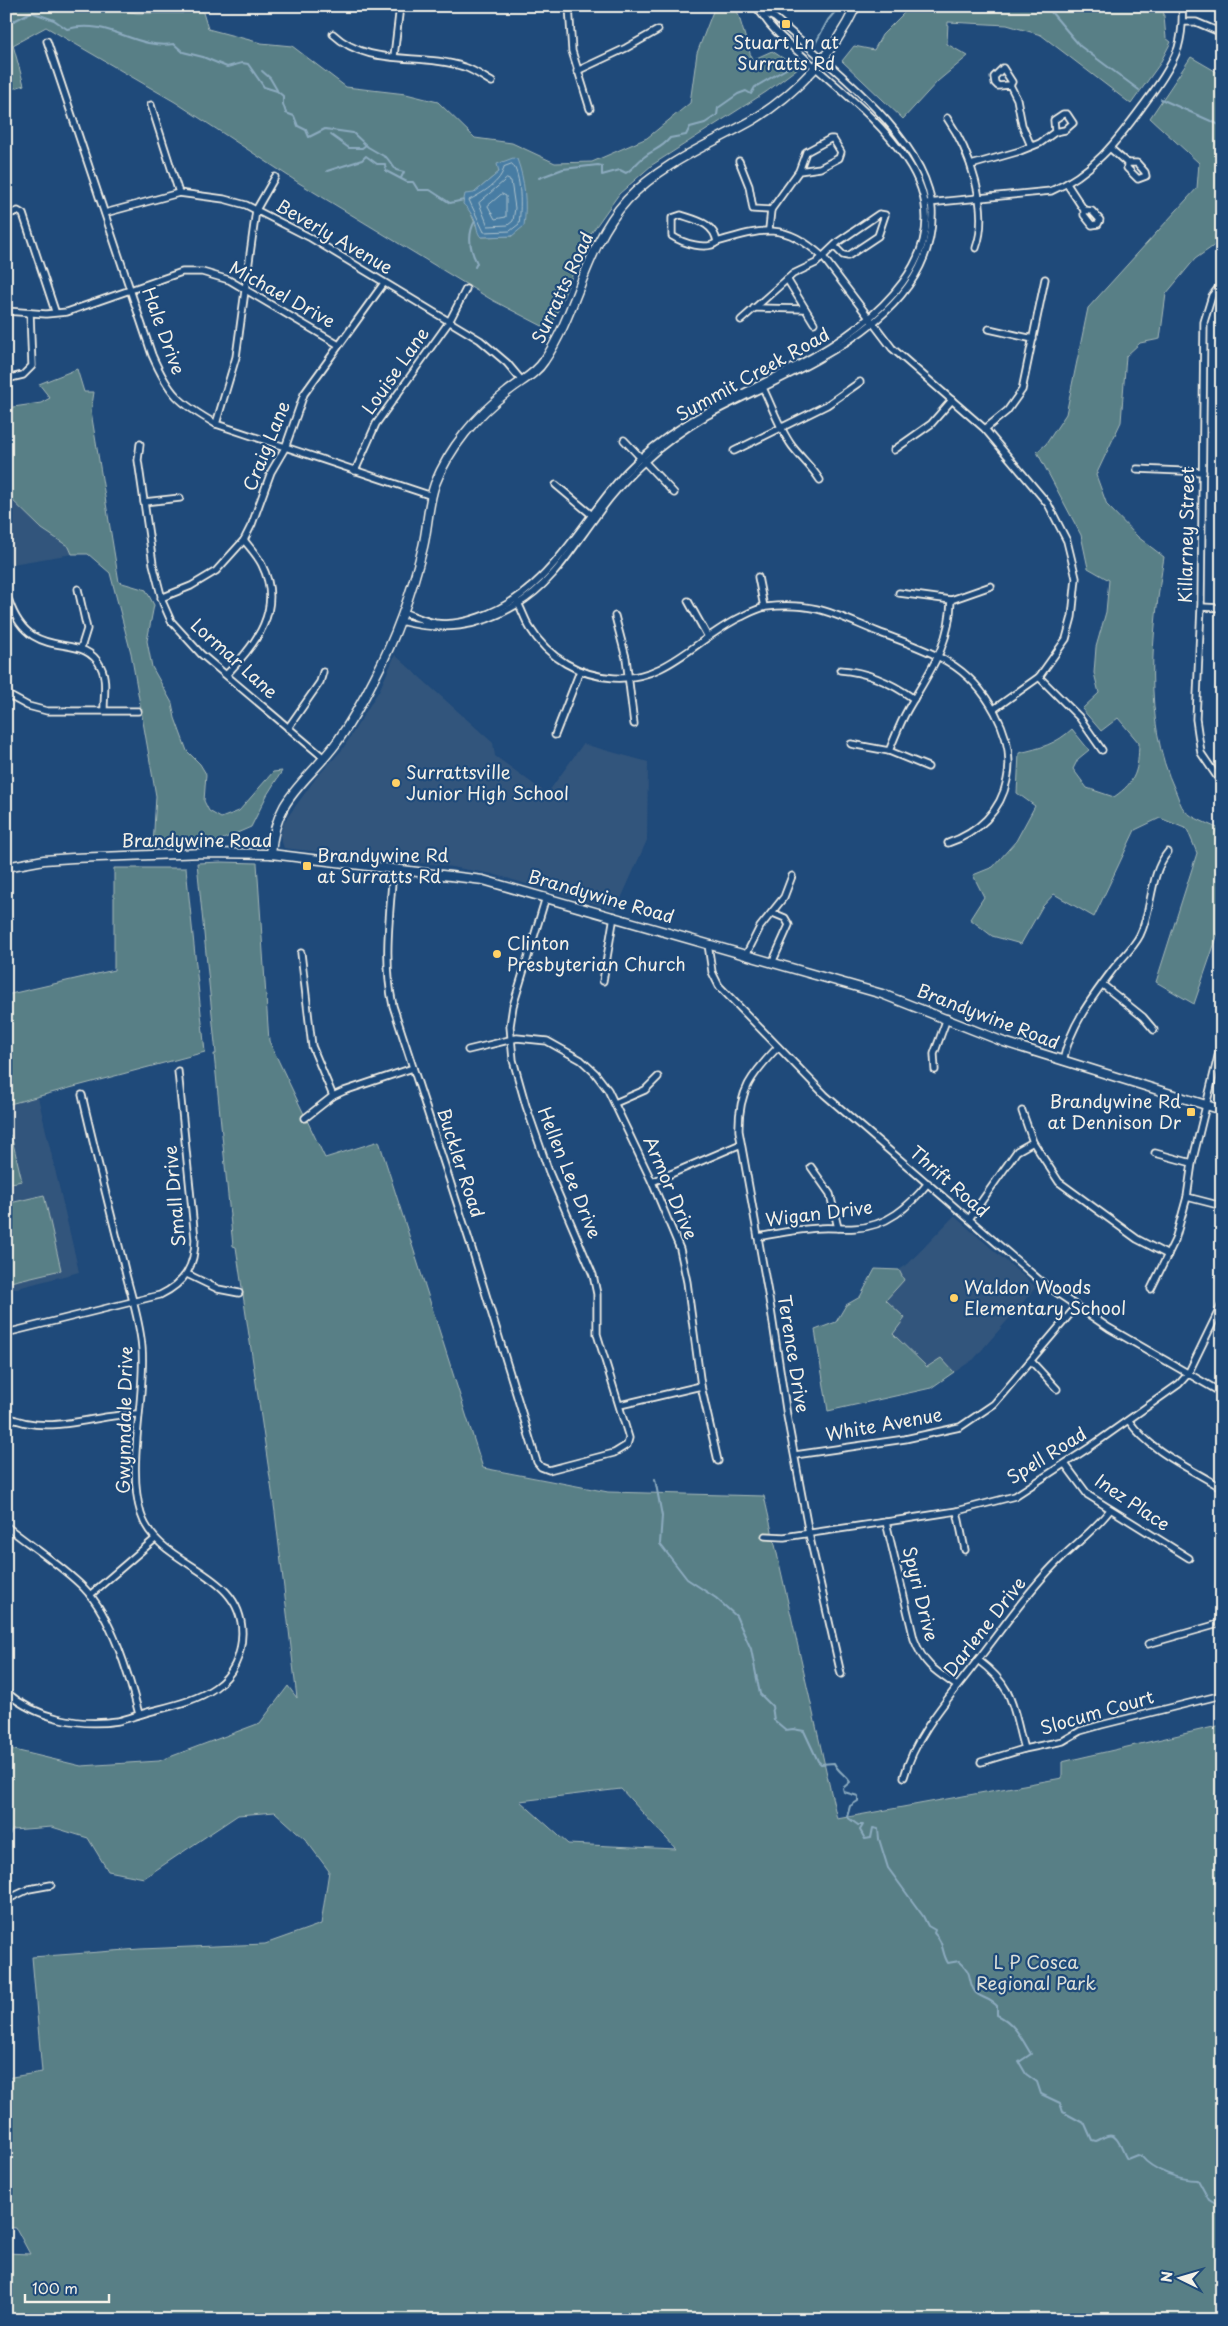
<svg xmlns="http://www.w3.org/2000/svg" width="1228" height="2326" font-family="'Playpen Sans',sans-serif">
  <style>
    .built { fill: #33557c }
    .green { fill: #587f86; stroke: #a6b8b7; fill-rule: evenodd }
    .water { fill: #467ca3; stroke: #8cabbf }
    .lines { fill: none; stroke-linecap: round; stroke-linejoin: round }
    .shore { stroke: #aec2cc; stroke-width: 1 }
    .stream { stroke: #8cabbf; stroke-width: 2 }
    .minor-casing { stroke: #f4f1e8; stroke-width: 9 }
    .major-casing { stroke: #f4f1e8; stroke-width: 11 }
    .minor { stroke: #1f4a7a; stroke-width: 5.5 }
    .major { stroke: #1f4a7a; stroke-width: 8 }
    .poi-dot { fill: #ffd166; stroke: #1f4a7a; stroke-width: 2 }
    .labels { text-anchor: middle; stroke-width: 4.5; stroke-linejoin: round; paint-order: stroke }
    .poi-label { font-size: 18px; fill: #f4f1e8; stroke: #1f4a7a; text-anchor: start }
    .street-label { font-size: 18px; fill: #f4f1e8; stroke: #1f4a7a }
    .park-label { font-size: 18px; fill: #dde0d9; stroke: #1f4a7a }
  </style>
  <rect width="100%" height="100%" fill="#1f4a7a"/>
  <filter id="ink" filterUnits="userSpaceOnUse"><feTurbulence type="fractalNoise" baseFrequency=".02" numOctaves="2"/><feDisplacementMap in="SourceGraphic" scale="10" xChannelSelector="R" yChannelSelector="G"/><feConvolveMatrix kernelMatrix="1 2 1 2 8 2 1 2 1" color-interpolation-filters="sRGB"/></filter>
  <g filter="url(#ink)">
    <g class="built">
      <path d="M6 494 42 529 69 547 72 554 6 565Z"/>
      <path d="M395 655 493 743 495 756 547 794 583 744 648 762 647 840 616 910 493 874 440 865 284 848 280 836 284 822 316 778 342 750 380 689Z"/>
      <path d="M38 1097 79 1272 6 1291V1105Z"/>
      <path d="M954 1216 1036 1287 974 1359 931 1388 828 1411 815 1330 836 1322 846 1305 860 1297 875 1269 899 1270 908 1264Z"/>
    </g>
    <g class="green">
      <path d="M6 6H90L137 13H183L188 6H201L208 29 261 43 292 46 346 87 406 94 438 102 475 138 512 143 555 163 592 162 647 138 690 103 697 53 715 6H731L737 10 752 60 772 51 798 68 766 92 652 165 619 194 587 239 550 330 492 300 299 183 175 102 46 27 13 45 24 85 6 91ZM498 164 512 236 481 237 469 209 474 193 499 172Z"/>
      <path d="M900 6H1163L1166 38 1171 42 1159 65 1131 104 1041 35 1007 25 948 22 947 44 968 56 938 81 903 119 842 61 854 46 874 50 882 35 905 12Z"/>
      <path d="M1191 57 1222 75V240L1195 259 1166 294 1160 339 1140 343 1126 356 1121 422 1096 475 1107 505 1138 537 1164 557C1152 632 1142 719 1175 790 1178 796 1180 806 1185 811 1190 817 1213 826 1222 830V922L1194 1004 1156 982 1197 853 1187 829 1160 818 1135 830 1094 917 1054 894 1042 907 1021 944 992 936 970 919 984 897 973 875 993 867 1016 841 1035 806 1017 793 1019 753C1041 748 1056 744 1072 729L1089 750 1078 759 1073 769 1087 788 1114 797C1137 781 1138 770 1139 743L1118 718 1101 731 1082 709 1099 693 1094 673 1096 647 1106 612 1109 580 1088 568 1081 535 1037 452 1046 444 1066 414 1088 308 1197 188 1199 163 1150 118Z"/>
      <path d="M77 369 84 392H94L91 412 119 582 146 590 154 605 147 641 152 667 172 703 175 718 187 751 200 764 206 774 204 801 209 811 221 818 239 811 273 772 282 771 267 795 251 827 214 843 153 846 156 796 131 653 110 573 88 554H72L69 547 42 529 6 494V408L41 403 50 398 39 384Z"/>
      <path d="M222 862 257 863 269 1041 325 1158 379 1141 483 1468 608 1492 764 1496 837 1819 1062 1778V1762L1222 1725V2320H6V2253L30 2254 16 2228 6 2227V2078L42 2072 32 1957 140 1949 265 1944 321 1924 329 1871 305 1839 275 1812 238 1815 144 1878 108 1871 88 1838 52 1827 12 1830 6 1842V1748L81 1766 159 1761 260 1723 288 1686 297 1698 275 1512 236 1247 233 1246 214 1054H216L197 863ZM621 1789 676 1849 568 1844 520 1801Z"/>
      <path d="M114 868H186L205 1052 6 1105V995L114 970Z"/>
      <path d="M11 1135 22 1181 6 1184V1137Z"/>
      <path d="M44 1195 61 1270 6 1283V1204Z"/>
      <path d="M875 1269 899 1270 904 1280 886 1300 905 1318 893 1334 927 1367 941 1358 954 1372 931 1388 828 1411 815 1330 836 1322 846 1305 860 1297Z"/>
    </g>
    <path class="water" d="M513 158 517 159C525 180 527 204 524 226L512 236 481 237C476 232 478 227 475 221 473 216 468 208 463 204L465 194 474 193 499 172 497 164Z"/>
    <g class="lines">
      <g class="shore">
        <path d="M512 164C522 174 521 211 519 224L510 231 484 232 469 200C481 194 502 182 504 167Z"/>
        <path d="M507 179 511 181 515 208 513 221 508 225 488 226 479 203Z"/>
        <path d="M502 194 506 196V217L495 219 488 206Z"/>
      </g>
      <g class="stream">
        <path d="M1046 6 1080 46 1139 90"/>
        <path d="M871 7 874 6"/>
        <path d="M6 14 14 21 31 12 54 20 67 29C110 18 134 50 174 44L183 52 203 57 227 67 242 63 248 64 264 87 277 91 283 96V104L286 113 294 116 298 126 306 130 309 137 325 129 353 133 368 147 387 158 396 170 404 172 401 178"/>
        <path d="M815 44 828 20 840 6"/>
        <path d="M262 71 270 78 277 90"/>
        <path d="M1161 99 1222 126"/>
        <path d="M331 135 349 148H362L366 145"/>
        <path d="M327 171 362 160 366 156 377 164H385L386 171 407 182H413L418 190H430L450 203 464 200"/>
        <path d="M539 178 563 169 598 165 602 166V175L620 170 626 173C634 168 637 162 644 157 655 148 660 150 670 138L686 135 690 127 705 123 717 115 718 108 738 94 746 91 751 94 755 87 798 62"/>
        <path d="M475 221C467 235 470 250 477 263L475 267"/>
        <path d="M655 1479 662 1516 660 1544 687 1579 716 1598 736 1616 751 1649 760 1694 772 1706 774 1720 786 1730 793 1729 804 1731 818 1761 821 1764 834 1763C838 1772 845 1774 850 1782L843 1788 844 1792 858 1796V1801L850 1806 847 1817 858 1825H863L860 1830 865 1839 871 1838 873 1828 878 1829 879 1839 888 1868 923 1916 928 1926 935 1930 934 1933C945 1944 941 1952 948 1963L959 1961C974 1973 967 1981 975 1992 978 1997 990 1998 997 2006V2015C1014 2022 1022 2039 1031 2054L1019 2062 1026 2074 1037 2082 1041 2094 1060 2103 1063 2112 1085 2124 1092 2140 1096 2141C1099 2140 1104 2137 1107 2136 1119 2132 1122 2153 1127 2159L1137 2155 1141 2156C1153 2171 1180 2180 1198 2180L1209 2200 1222 2208"/>
      </g>
      <defs>
        <g id="minor">
          <path d="M569 6 572 51 590 109"/>
          <path d="M1183 22H1196L1222 33"/>
          <path d="M333 34C369 68 420 52 464 67 474 70 483 77 492 82"/>
          <path d="M47 41 152 355C169 394 179 403 216 424L432 496"/>
          <path d="M394 56 400 6"/>
          <path d="M577 71 626 48 658 30"/>
          <path d="M1010 85 998 86 995 83 994 77 1003 68 1012 82 1010 85 1017 99 1022 125 1031 146"/>
          <path d="M151 105 179 193"/>
          <path d="M947 118C970 151 990 210 976 248"/>
          <path d="M1111 149 1127 163V168L1138 179 1146 176 1145 172 1137 163H1127"/>
          <path d="M739 161 749 186 753 209 771 210"/>
          <path d="M971 165 1020 151 1040 143 1055 132 1065 130 1073 123 1067 114H1063L1054 120 1055 132"/>
          <path d="M1067 184 1084 210 1092 211 1100 220 1098 224 1092 225 1084 215V210"/>
          <path d="M928 203 1051 191C1092 174 1117 141 1142 107 1156 88 1170 70 1178 48 1182 34 1183 21 1182 6"/>
          <path d="M105 213 179 193 224 199 246 205 309 237 480 340 507 363 522 381"/>
          <path d="M6 215 18 211 23 214 55 311"/>
          <path d="M681 215C696 220 714 223 717 242 707 251 683 243 672 236V218Z"/>
          <path d="M769 229 771 210 799 171 806 152 830 139H833L841 152 839 158 820 168 799 171"/>
          <path d="M717 242C764 228 784 222 823 257L892 348 985 429 1048 504 1067 541 1076 578 1072 617 1066 639 1039 677 994 709"/>
          <path d="M787 279 814 323"/>
          <path d="M1222 283 1212 296 1204 322 1201 607 1196 719 1201 753 1222 784"/>
          <path d="M754 308 805 309"/>
          <path d="M6 311 46 314 67 312 182 272H202L229 280 339 345"/>
          <path d="M741 320 793 274 816 263 838 242 879 214 885 215 878 236 848 256 843 255 835 247"/>
          <path d="M989 329 1033 339"/>
          <path d="M6 379 23 375 32 366 30 313"/>
          <path d="M762 386C772 406 779 428 792 446 801 458 812 467 820 480"/>
          <path d="M216 424 236 357 256 210 275 177"/>
          <path d="M985 429 1007 411 1022 390 1045 279"/>
          <path d="M624 440 674 493"/>
          <path d="M140 444 138 460 153 564 163 603 171 621 201 654 324 758"/>
          <path d="M894 450 931 424 952 400"/>
          <path d="M734 451 827 405 860 382"/>
          <path d="M1137 469 1203 472"/>
          <path d="M355 471 376 424 449 322 466 289"/>
          <path d="M556 485 593 516"/>
          <path d="M144 502 180 498"/>
          <path d="M758 577 764 607"/>
          <path d="M78 589 87 629 81 648"/>
          <path d="M899 593 951 600 991 586"/>
          <path d="M161 598 191 586 216 571 244 540 252 524 271 472 285 448 304 394 384 283"/>
          <path d="M9 601C31 667 82 628 101 667 107 679 104 696 104 709"/>
          <path d="M517 601C522 610 525 620 530 628 548 658 580 676 614 678 667 681 698 637 741 617 749 613 758 608 766 607 814 601 836 615 878 632 901 641 927 649 948 662 985 684 1017 736 1007 780 1001 811 978 833 948 843"/>
          <path d="M688 601 708 637"/>
          <path d="M1201 607 1222 608"/>
          <path d="M403 612C413 616 424 621 435 623 449 625 465 622 479 617 549 594 579 524 626 472 673 422 736 398 796 366 870 327 969 252 906 159 880 120 840 90 806 59 794 48 780 37 770 25 765 19 761 12 755 6"/>
          <path d="M615 616 626 658 634 724"/>
          <path d="M400 621C442 632 478 628 516 605 551 585 571 550 594 519 609 498 626 478 645 461 664 443 686 428 708 415 789 371 936 323 932 210 929 138 825 63 775 18L759 10"/>
          <path d="M840 670C869 672 892 683 914 699"/>
          <path d="M227 674C256 644 284 609 262 565 258 556 250 548 244 540"/>
          <path d="M1039 677 1079 717 1102 750"/>
          <path d="M6 694 28 706 47 711H138"/>
          <path d="M288 728 320 682 323 672"/>
          <path d="M555 735 580 671"/>
          <path d="M851 744 889 751 928 767"/>
          <path d="M889 751C895 737 900 723 908 709 929 672 950 646 951 600"/>
          <path d="M393 869C390 914 383 961 393 1006L472 1249 537 1462 541 1467 549 1470 614 1453 627 1445 629 1438 597 1334V1294L593 1275 549 1172 526 1106 513 1060 510 1026 513 1006 546 897"/>
          <path d="M708 944 712 972 719 986 825 1095 1044 1284 1109 1328 1222 1393"/>
          <path d="M301 953 312 1046 333 1096"/>
          <path d="M746 955 760 927 784 897 792 876"/>
          <path d="M772 963 789 925 785 918 773 913"/>
          <path d="M603 981 614 916"/>
          <path d="M1103 985 1143 1017 1154 1030"/>
          <path d="M778 1047C752 1074 738 1091 739 1131L771 1310 787 1416 809 1534 841 1674"/>
          <path d="M468 1050 517 1038 547 1041 581 1060 595 1073 608 1090 652 1182 680 1249 687 1282 701 1386 718 1461"/>
          <path d="M1063 1061C1070 1026 1093 996 1114 968 1123 957 1134 947 1140 935 1153 908 1149 875 1168 852"/>
          <path d="M935 1070 934 1054 947 1018"/>
          <path d="M615 1103 645 1090 658 1077"/>
          <path d="M1022 1111 1033 1142 1059 1182 1137 1239 1168 1255"/>
          <path d="M305 1118 333 1096 344 1091 413 1068"/>
          <path d="M1155 1153 1192 1163"/>
          <path d="M811 1167 830 1194 838 1228"/>
          <path d="M652 1182 741 1144"/>
          <path d="M1187 1197 1222 1206"/>
          <path d="M969 1219 1017 1151 1033 1142"/>
          <path d="M758 1237C778 1233 799 1229 820 1228 831 1227 843 1229 855 1228 886 1227 909 1207 928 1183"/>
          <path d="M187 1274 218 1289 239 1293"/>
          <path d="M1151 1289 1175 1240 1187 1197 1192 1163 1222 1040"/>
          <path d="M6 1333 160 1295C185 1283 195 1266 195 1239L178 1071"/>
          <path d="M1032 1362 1057 1389"/>
          <path d="M620 1405 701 1386"/>
          <path d="M6 1416C49 1437 93 1414 138 1414"/>
          <path d="M1129 1421C1151 1452 1190 1468 1222 1488"/>
          <path d="M795 1455 905 1439 960 1427 994 1404 1076 1307"/>
          <path d="M1065 1464 1088 1495 1189 1558"/>
          <path d="M957 1511 965 1550"/>
          <path d="M886 1522 914 1639C924 1665 935 1671 957 1686"/>
          <path d="M6 1526C32 1547 61 1565 84 1588 112 1617 129 1676 139 1714"/>
          <path d="M765 1536 784 1537 886 1522 957 1511 1015 1496 1090 1447 1179 1384 1188 1374 1222 1304"/>
          <path d="M90 1595 155 1539"/>
          <path d="M1148 1644 1222 1623"/>
          <path d="M978 1660C1016 1689 1012 1707 1024 1749"/>
          <path d="M6 1692C36 1718 79 1727 118 1721 130 1718 143 1713 156 1710 200 1699 241 1687 242 1633 242 1569 158 1568 141 1514 126 1466 146 1398 142 1348 140 1319 129 1290 123 1262 109 1207 95 1151 82 1095"/>
          <path d="M981 1762 1024 1749 1063 1741 1080 1731 1101 1725 1222 1695"/>
          <path d="M904 1777C916 1733 950 1697 977 1661 1002 1629 1024 1596 1053 1566 1071 1547 1093 1532 1110 1510"/>
          <path d="M6 1900 29 1889 51 1885"/>
          <path d="M6 2020V2025"/>
        </g>
        <g id="major">
          <path d="M271 854C275 796 306 784 337 742 351 722 364 699 375 677 396 637 412 591 423 547 428 526 428 503 435 484 449 448 477 415 507 392 519 382 536 374 544 361 578 311 585 246 627 200 663 162 709 145 753 120 797 93 834 53 856 6"/>
          <path d="M6 867 44 860 73 858 204 853 271 854 483 880 882 994 1004 1042 1222 1110"/>
        </g>
      </defs>
      <use href="#minor" class="minor-casing"/>
      <use href="#major" class="major-casing"/>
      <use href="#minor" class="minor"/>
      <use href="#major" class="major"/>
    </g>
  </g>
  <g class="poi-dot">
    <rect x="781" y="19" width="10" height="10" rx="2.5"/>
    <circle cx="396" cy="783" r="5"/>
    <rect x="302" y="861" width="10" height="10" rx="2.5"/>
    <circle cx="497" cy="954" r="5"/>
    <rect x="1186" y="1107" width="10" height="10" rx="2.5"/>
    <circle cx="954" cy="1298" r="5"/>
  </g>
  <g class="labels">
    <g class="poi-label">
      <text x="786" y="49" text-anchor="middle">Stuart Ln at<tspan x="786" dy="21">Surratts Rd</tspan></text>
      <text x="406" y="779">Surrattsville<tspan x="406" dy="21">Junior High School</tspan></text>
      <text x="317" y="862">Brandywine Rd<tspan x="317" dy="21">at Surratts Rd</tspan></text>
      <text x="507" y="950">Clinton<tspan x="507" dy="21">Presbyterian Church</tspan></text>
      <text x="1181" y="1108" text-anchor="end">Brandywine Rd<tspan x="1181" dy="21">at Dennison Dr</tspan></text>
      <text x="964" y="1294">Waldon Woods<tspan x="964" dy="21">Elementary School</tspan></text>
    </g>
    <g class="street-label">
      <text transform="translate(334 237) rotate(30)" y="6">Beverly Avenue</text>
      <text transform="translate(563 288) rotate(-65)" y="6">Surratts Road</text>
      <text transform="translate(282 295) rotate(29)" y="6">Michael Drive</text>
      <text transform="translate(163 331) rotate(70)" y="6">Hale Drive</text>
      <text transform="translate(396 371) rotate(-55)" y="6">Louise Lane</text>
      <text transform="translate(753 375) rotate(-29)" y="6">Summit Creek Road</text>
      <text transform="translate(267 446) rotate(-68)" y="6">Craig Lane</text>
      <text transform="translate(1187 535) rotate(-89)" y="6">Killarney Street</text>
      <text transform="translate(234 659) rotate(42)" y="6">Lormar Lane</text>
      <text x="197" y="847">Brandywine Road</text>
      <text transform="translate(601 897) rotate(16)" y="6">Brandywine Road</text>
      <text transform="translate(988 1017) rotate(21)" y="6">Brandywine Road</text>
      <text transform="translate(460 1163) rotate(72)" y="6">Buckler Road</text>
      <text transform="translate(569 1173) rotate(68)" y="6">Hellen Lee Drive</text>
      <text transform="translate(949 1182) rotate(41)" y="6">Thrift Road</text>
      <text transform="translate(670 1188) rotate(67)" y="6">Armor Drive</text>
      <text transform="translate(175 1196) rotate(-95)" y="6">Small Drive</text>
      <text transform="translate(819 1214) rotate(-7)" y="6">Wigan Drive</text>
      <text transform="translate(793 1354) rotate(81)" y="6">Terence Drive</text>
      <text transform="translate(125 1420) rotate(-89)" y="6">Gwynndale Drive</text>
      <text transform="translate(884 1425) rotate(-10)" y="6">White Avenue</text>
      <text transform="translate(1047 1456) rotate(-32)" y="6">Spell Road</text>
      <text transform="translate(1132 1503) rotate(34)" y="6">Inez Place</text>
      <text transform="translate(920 1594) rotate(76)" y="6">Spyri Drive</text>
      <text transform="translate(985 1627) rotate(-52)" y="6">Darlene Drive</text>
      <text transform="translate(1097 1713) rotate(-16)" y="6">Slocum Court</text>
    </g>
    <g class="park-label">
      <text x="1036" y="1969">L P Cosca<tspan x="1036" dy="21">Regional Park</tspan></text>
    </g>
  </g>
  <rect width="1228" height="2326" fill="none" stroke="#1f4a7a" stroke-width="25"/>
  <rect x="12" y="12" width="1203" height="2301" fill="none" stroke="#f4f1e8" stroke-width="2" filter="url(#ink)"/>
  <g transform="translate(1180 2278) rotate(275)" stroke="#1f4a7a" stroke-width="4" paint-order="stroke">
  <path d="M0-4L9 19L0 12L-9 19Z" fill="#f4f1e8"/>
  <text y="-8" font-size="14" font-weight="bold" text-anchor="middle" fill="#f4f1e8">N</text>
  </g>
  <path d="M25 2294v8h84v-8" fill="none" stroke="#f4f1e8" stroke-width="2.5"/>
  <text x="32" y="2294" font-size="15" fill="#f4f1e8" stroke="#1f4a7a" stroke-width="4" paint-order="stroke">100 m</text>
</svg>
